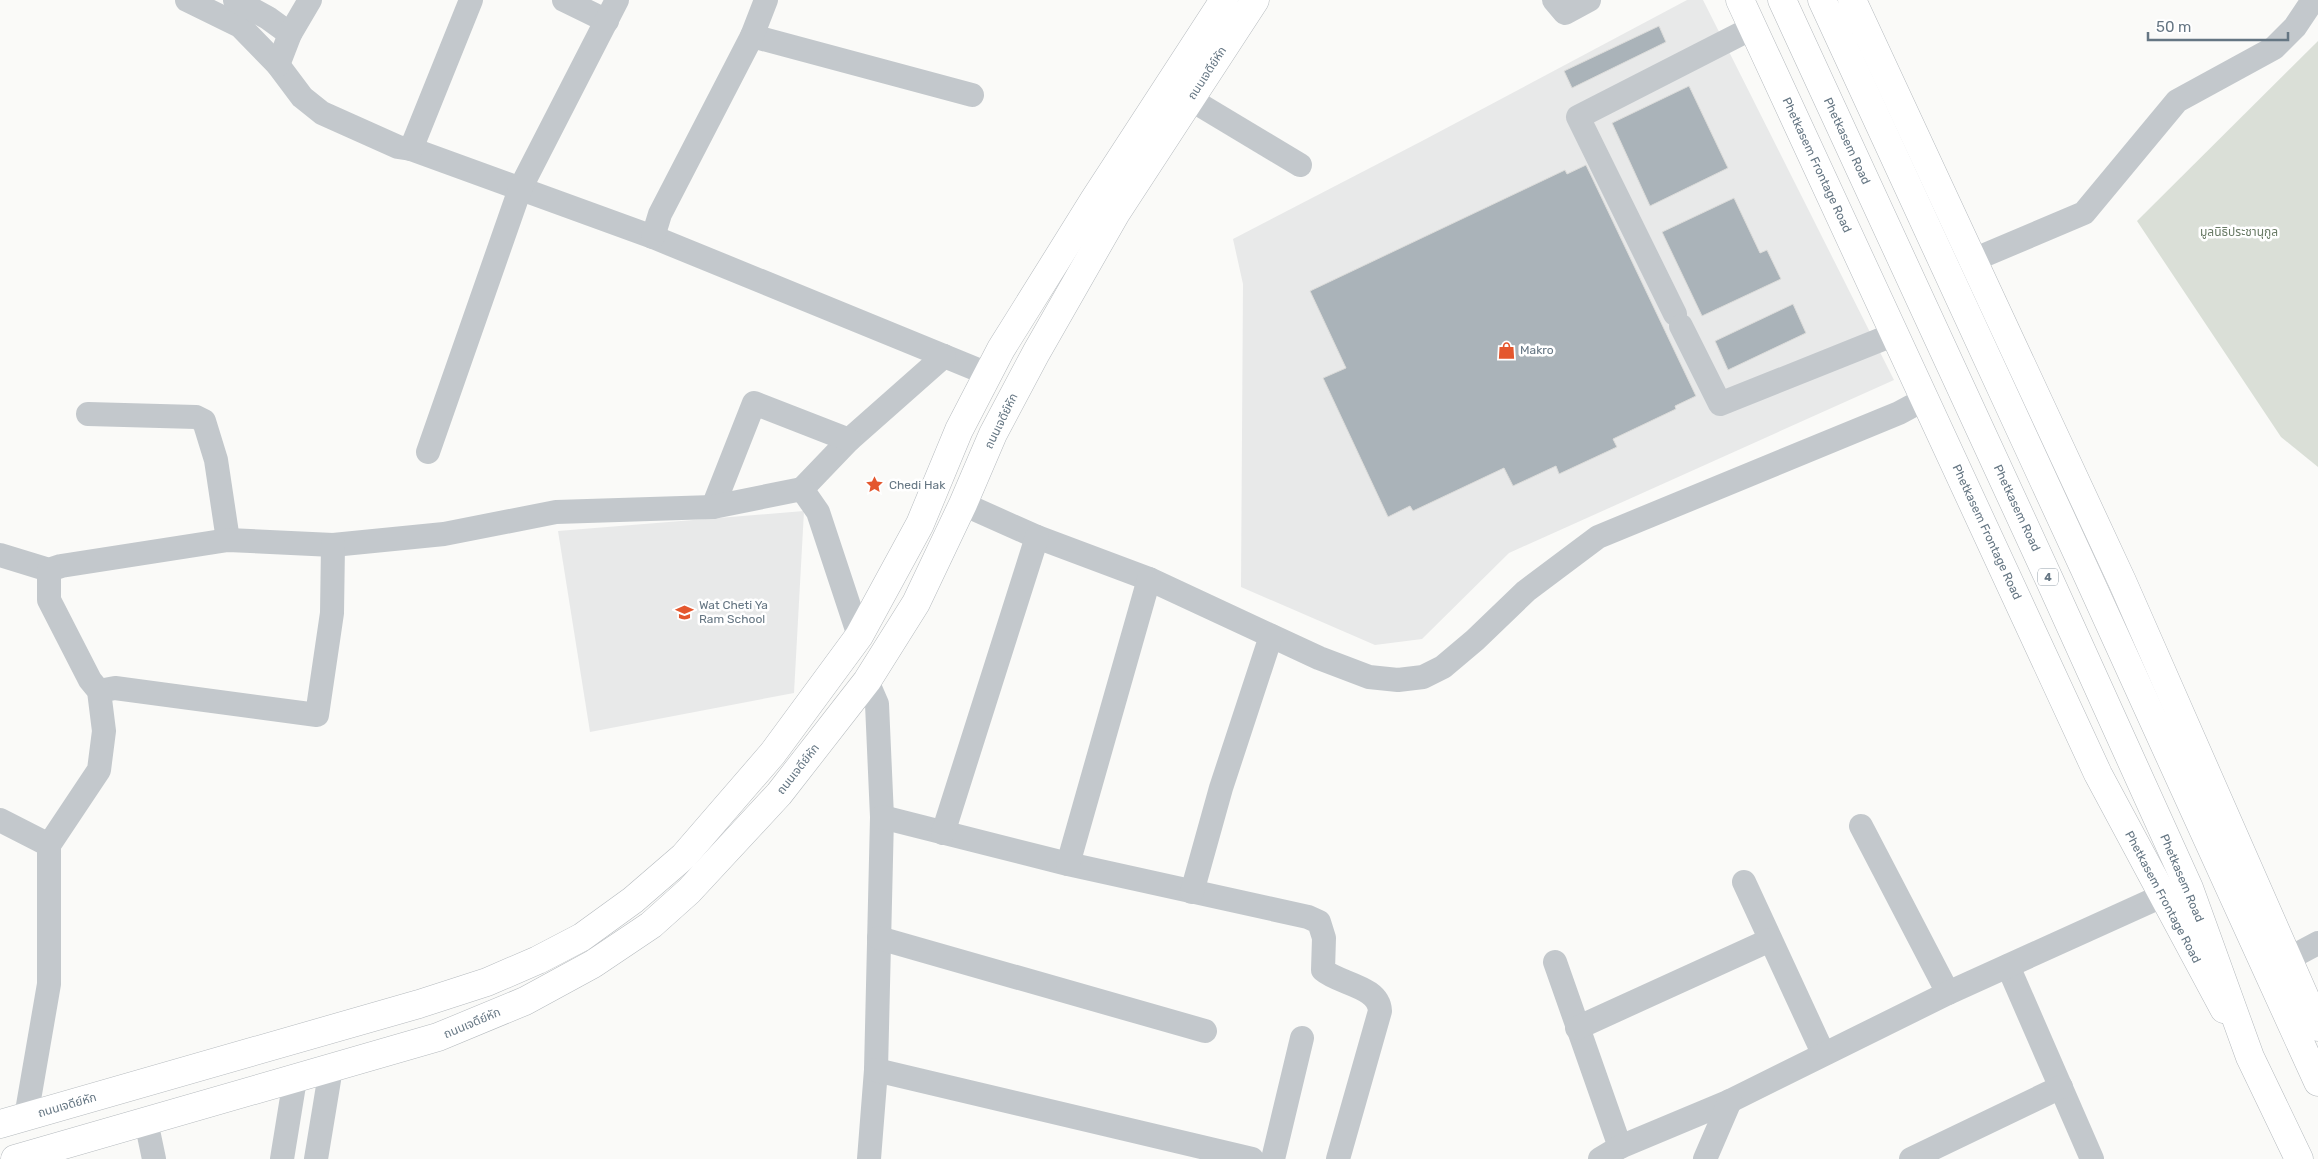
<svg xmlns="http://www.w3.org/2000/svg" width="2318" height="1159" font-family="Rubik,'Noto Sans Thai',sans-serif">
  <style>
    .built { fill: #e8e9e9 }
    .green { fill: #dadfd7 }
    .building { fill: #aab3b9; stroke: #dcdcda }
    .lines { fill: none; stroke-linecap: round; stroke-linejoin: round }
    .major-casing { stroke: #b5babe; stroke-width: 29 }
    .highway-casing { stroke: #b4b9bd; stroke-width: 29 }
    .minor { stroke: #c3c8cc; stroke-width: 24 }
    .major { stroke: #fff; stroke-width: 28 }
    .highway { stroke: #fff; stroke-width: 28 }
    .labels { text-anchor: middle; stroke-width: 5; stroke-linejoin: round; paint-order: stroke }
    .shield { fill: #fff; stroke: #939fa8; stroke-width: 1 }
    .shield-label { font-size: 11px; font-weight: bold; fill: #657683 }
    .street-label { font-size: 12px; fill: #657683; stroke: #fff }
    .park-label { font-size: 12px; fill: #687a64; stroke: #fff }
    .poi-label { font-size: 12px; fill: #657683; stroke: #fff; text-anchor: start }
  </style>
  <rect width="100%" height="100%" fill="#fafaf8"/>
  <g class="built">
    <path d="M1687 0H1703L1894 380 1509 553 1422 639 1375 645 1241 587 1243 284 1233 239 1422 141Z"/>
    <path d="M804 511 794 693 590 732 558 531Z"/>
  </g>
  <path class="green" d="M2318 41V467L2281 437 2137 221Z"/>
  <g class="building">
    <path d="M1659 26 1666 42 1572 88 1564 71Z"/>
    <path d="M1689 86 1728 168 1650 206 1612 123Z"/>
    <path d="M1586 165 1696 396 1675 406 1676 409 1613 439 1617 447 1559 474 1556 466 1513 486 1504 468 1413 511 1410 506 1388 517 1323 378 1346 368 1310 291 1565 170 1567 174Z"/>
    <path d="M1734 198 1760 253 1767 250 1781 279 1702 316 1662 232Z"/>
    <path d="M1793 304 1806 333 1728 370 1715 341Z"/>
  </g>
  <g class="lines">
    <defs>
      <g id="major">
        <path d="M1740 0 2098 774 2224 1009"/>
        <path d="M1852 0 2122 581 2318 1027"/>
        <path d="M0 1124 419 1004 487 982 538 960 582 937 633 900 684 856 773 753 859 636 920 524 959 430 1001 349 1094 200 1224 0"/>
        <path d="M15 1159 438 1037 525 1001 593 964 651 925 689 891 779 794 867 681 916 603 963 504 993 434 1036 353 1116 213 1255 0"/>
      </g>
      <g id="highway">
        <path d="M1782 0 2050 581 2189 888 2250 1057 2299 1159"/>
        <path d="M1822 0 2085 570 2318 1082"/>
      </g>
    </defs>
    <use href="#major" class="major-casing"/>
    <use href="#highway" class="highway-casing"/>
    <g class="minor">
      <path d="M187 0 240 26 278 65 302 97 322 113 398 147 411 149 653 237 988 374"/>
      <path d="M235 0 268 18 290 34"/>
      <path d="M564 0 607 21"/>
      <path d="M1554 0 1565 13 1589 0"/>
      <path d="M752 36 972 95"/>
      <path d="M278 65 290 34 310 0"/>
      <path d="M1190 99 1300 165"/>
      <path d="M411 149 471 0"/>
      <path d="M653 237 660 214 752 36 766 0"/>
      <path d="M1973 260 2084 213 2177 101 2274 48 2295 27 2313 0"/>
      <path d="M1675 314 1578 117 1754 27"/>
      <path d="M1681 326 1720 404 1895 334"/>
      <path d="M88 414 196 417 204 421 216 460 228 540"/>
      <path d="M428 452 520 189 617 0"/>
      <path d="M802 489 849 440 944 356"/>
      <path d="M963 504 1037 537 1149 579 1319 658 1369 677 1398 680 1423 677 1443 667 1475 640 1526 591 1598 537 1899 413 1925 399"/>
      <path d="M713 507 754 403 849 440"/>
      <path d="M0 555 49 570 61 566 228 540 333 545 444 534 556 512 713 507 802 489 818 512 859 636"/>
      <path d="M867 681 877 704 882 817 876 1070 869 1159"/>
      <path d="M99 691 115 688 317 715 332 613 333 545"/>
      <path d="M882 817 1068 864 1308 917 1319 922 1324 938 1323 970C1339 984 1379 986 1380 1011L1338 1159"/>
      <path d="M0 820 49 845"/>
      <path d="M1861 826 1948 993"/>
      <path d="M943 833 1037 537"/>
      <path d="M1068 864 1149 579"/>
      <path d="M1744 882 1823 1053"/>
      <path d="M1192 892 1221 788 1271 636"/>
      <path d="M879 938 1205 1031"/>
      <path d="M2288 959 2318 943"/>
      <path d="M1555 962 1620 1147"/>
      <path d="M2008 966 2092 1159"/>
      <path d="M1577 1028 1770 940"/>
      <path d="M876 1070 1252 1159"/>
      <path d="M26 1117 49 984V845L99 770 104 731 99 691 90 680 49 600V570"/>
      <path d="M146 1121 154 1159"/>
      <path d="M282 1159 295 1079"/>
      <path d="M316 1159 331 1068"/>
      <path d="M1273 1159 1302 1038"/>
      <path d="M1600 1159 1620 1147 1730 1101 1948 993 2162 896"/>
      <path d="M1705 1159 1730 1101"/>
      <path d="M1911 1159 2061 1087"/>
    </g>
    <use href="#major" class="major"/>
    <use href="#highway" class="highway"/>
  </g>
  <defs>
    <symbol id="shop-bare" viewBox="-9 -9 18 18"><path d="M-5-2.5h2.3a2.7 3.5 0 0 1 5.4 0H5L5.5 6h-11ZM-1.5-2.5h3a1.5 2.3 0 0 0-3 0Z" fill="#e4572e" stroke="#fff" stroke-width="2.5" paint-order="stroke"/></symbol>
    <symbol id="sight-bare" viewBox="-9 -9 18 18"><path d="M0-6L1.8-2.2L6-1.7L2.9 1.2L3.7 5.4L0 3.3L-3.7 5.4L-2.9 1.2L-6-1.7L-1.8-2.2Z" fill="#e4572e" stroke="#fff" stroke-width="2.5" paint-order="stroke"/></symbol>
    <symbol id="school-bare" viewBox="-9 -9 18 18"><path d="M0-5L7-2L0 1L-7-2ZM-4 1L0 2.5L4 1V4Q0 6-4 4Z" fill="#e4572e" stroke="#fff" stroke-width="2.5" paint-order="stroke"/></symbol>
  </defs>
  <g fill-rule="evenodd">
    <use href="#shop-bare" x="1494" y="338" width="25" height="25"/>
    <use href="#sight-bare" x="862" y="472" width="25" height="25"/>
    <use href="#school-bare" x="672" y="600" width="25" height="25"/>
  </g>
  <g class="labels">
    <rect class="shield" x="2038" y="568.5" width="20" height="17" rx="4"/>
    <g class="shield-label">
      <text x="2048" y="581">4</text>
    </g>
    <g class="street-label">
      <text transform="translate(1207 73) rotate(-57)" y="4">ถนนเจดีย์หัก</text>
      <text transform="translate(1847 141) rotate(65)" y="4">Phetkasem Road</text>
      <text transform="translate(1817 165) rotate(65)" y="4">Phetkasem Frontage Road</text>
      <text transform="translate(1001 421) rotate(-64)" y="4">ถนนเจดีย์หัก</text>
      <text transform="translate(2017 508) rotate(65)" y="4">Phetkasem Road</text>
      <text transform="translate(1987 532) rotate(65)" y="4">Phetkasem Frontage Road</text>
      <text transform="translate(798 769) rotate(-52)" y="4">ถนนเจดีย์หัก</text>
      <text transform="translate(2182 878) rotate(67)" y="4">Phetkasem Road</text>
      <text transform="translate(2163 897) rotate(62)" y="4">Phetkasem Frontage Road</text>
      <text transform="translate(472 1023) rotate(-23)" y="4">ถนนเจดีย์หัก</text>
      <text transform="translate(67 1105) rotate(-16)" y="4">ถนนเจดีย์หัก</text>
    </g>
    <g class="park-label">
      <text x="2239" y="236">มูลนิธิประชานุกูล</text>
    </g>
    <g class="poi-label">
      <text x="1520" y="354">Makro</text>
      <text x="889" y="489">Chedi Hak</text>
      <text x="699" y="609">Wat Cheti Ya<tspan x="699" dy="14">Ram School</tspan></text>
    </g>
  </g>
  <path d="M2148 32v8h140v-8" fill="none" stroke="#657683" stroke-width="2.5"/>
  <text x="2156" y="32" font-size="15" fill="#657683" stroke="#ffffff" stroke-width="4" paint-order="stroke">50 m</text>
</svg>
